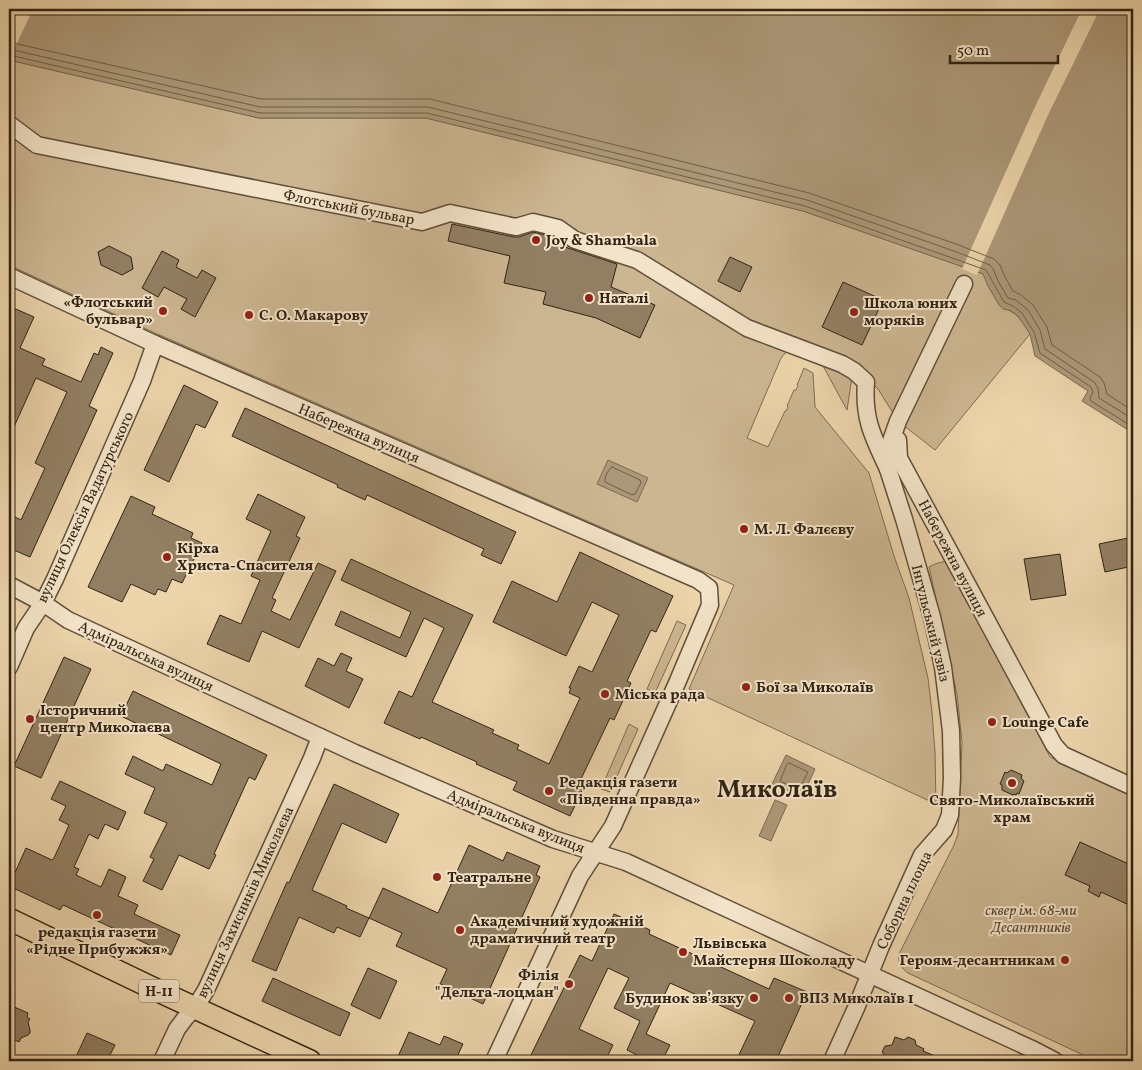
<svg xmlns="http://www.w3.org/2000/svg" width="1142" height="1070" font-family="Vollkorn,serif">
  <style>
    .green { fill: #ccb691; stroke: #7e6c52 }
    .water { fill: #ac9878; stroke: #7b6950 }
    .pier { fill: #ecd4ab }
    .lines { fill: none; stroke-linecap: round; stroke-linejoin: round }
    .shore { stroke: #6e5e46; stroke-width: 1 }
    .building { fill: #927f63; stroke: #312314 }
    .minor-casing { stroke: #604f3a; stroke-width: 19 }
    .major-casing { stroke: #312314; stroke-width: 24 }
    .minor { stroke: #f3e3c8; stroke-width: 16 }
    .major { stroke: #ecd4ab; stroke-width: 21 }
    .poi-dot { fill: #8f2418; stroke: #f3e3c8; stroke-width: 2 }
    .labels { text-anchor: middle; stroke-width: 4; stroke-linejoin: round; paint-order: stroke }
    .shield { fill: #f3e3c8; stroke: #6b5d4a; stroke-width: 1 }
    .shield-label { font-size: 14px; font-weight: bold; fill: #312314 }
    .street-label { font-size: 15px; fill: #312314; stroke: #f3e3c8 }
    .poi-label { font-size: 15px; font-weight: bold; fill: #312314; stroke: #f3e3c8; text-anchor: start }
    .park-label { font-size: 15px; font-style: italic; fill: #584833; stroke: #f3e3c8 }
    .town-label { font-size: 25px; font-weight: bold; fill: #312314; stroke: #f3e3c8 }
  </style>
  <rect width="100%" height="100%" fill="#ecd4ab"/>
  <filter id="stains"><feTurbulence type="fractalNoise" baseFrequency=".004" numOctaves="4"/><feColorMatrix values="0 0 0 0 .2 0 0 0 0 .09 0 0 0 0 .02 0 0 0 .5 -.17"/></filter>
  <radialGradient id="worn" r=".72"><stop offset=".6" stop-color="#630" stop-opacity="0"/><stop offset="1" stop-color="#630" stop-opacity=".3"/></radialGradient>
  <g class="green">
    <path d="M9 60 259 118H426L803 211 984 274C987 282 996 302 1001 307 1004 310 1009 309 1012 312 1020 317 1025 326 1030 334L935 450 898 421 878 389 854 365 794 343 781 358 747 438 768 447 785 411H786L788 407 787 406 794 390H796L798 386 797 385 804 368 813 373 815 407 869 473 894 556 909 598 928 678 932 712 935 752 936 804 689 689 734 585 155 333 9 265Z"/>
    <path d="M822 364 852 377 847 410Z"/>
    <path d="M946 561 1032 721 1050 757 1133 796V1061H1096L908 973C901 968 898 963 899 954L954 845 958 834 962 743 957 694 929 567 935 564Z"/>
    <path d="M677 621 686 625 655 693 647 689Z"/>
    <path d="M629 724 638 729 610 792 601 789Z"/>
  </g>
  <g class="water">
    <path d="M9 9H1133V433L1082 401 1088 391 1035 356 1030 334 1018 316 1010 310 1003 309 1000 306 988 286 983 274 803 211 426 118H259L9 60Z"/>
    <path d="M608 460 648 478 637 502 597 484Z"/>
    <path d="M786 755 815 769 802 797 772 784Z"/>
    <path d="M775 800 787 805 771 841 759 836Z"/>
  </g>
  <g class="pier">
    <path d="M9 9H33L9 60Z"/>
    <path d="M1082 9H1100L1048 115 977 275 962 269 1034 109Z"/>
  </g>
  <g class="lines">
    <g class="shore">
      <path d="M9 42 261 99H430L809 193 956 244 994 259 1000 265 1005 277 1013 291 1021 295 1033 305 1047 327 1052 345 1100 377 1104 383 1107 394 1133 411"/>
      <path d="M9 49 260 107H428L807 200 954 251 990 265 993 269 998 281 1008 298 1016 300 1028 310 1040 330 1045 349 1094 382 1098 388 1099 398 1133 419"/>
      <path d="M9 55 260 113H427L805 206 986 270 1004 302 1013 306 1022 313 1034 332 1040 353 1091 387 1093 392 1090 398 1091 401 1133 427"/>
      <path d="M612 467 640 480 641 483 635 494 632 495 605 482C604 478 608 469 612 467Z"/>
      <path d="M789 763 808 772 799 790 780 781 787 764Z"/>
    </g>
  </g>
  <g class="building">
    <path d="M452 224 514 237H519L533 232 554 237 556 239 555 244 568 248 617 264 611 287 655 305 640 338 596 318 543 304 546 292 504 283 510 256 448 241Z"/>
    <path d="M109 246 131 257 133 269 122 275 101 265 98 252Z"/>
    <path d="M162 251 179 260 176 267 197 278 202 270 216 278 195 317 181 309 187 299 164 287 158 297 142 288Z"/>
    <path d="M730 257 752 267 740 292 718 281Z"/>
    <path d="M843 282 883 300 862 345 822 327Z"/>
    <path d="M9 306 34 317 20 348 45 359 42 365 81 382 94 353 98 355 101 347 113 353 89 406 97 410 30 557 9 548V514L21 520 45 468 35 463 67 392 36 378 9 438V391L15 378 9 375Z"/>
    <path d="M184 385 218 402 205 428 196 424 169 482 144 470Z"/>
    <path d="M245 408 516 532 501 564 481 555 484 549 367 495 365 500 337 487 338 485 232 436Z"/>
    <path d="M258 494 305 517 296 536 300 538 272 598 276 600 271 611 290 620 318 563 336 571 299 648 262 631 249 662 207 644 220 615 241 624 260 580 251 576 271 531 246 519Z"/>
    <path d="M131 496 155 507 152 514 193 533 191 538 202 543 182 583 172 579 166 592 158 589 155 595 131 584 122 602 88 587Z"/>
    <path d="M1133 537V566L1105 572 1099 544Z"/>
    <path d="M580 552 673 596 656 632 651 630 627 681 631 683 614 720 610 718 581 779 586 782 570 816 513 790 517 782 476 764 477 762 421 737 420 739 384 723 399 691 412 697 444 628 424 618 406 657 335 625 341 611 400 638 411 612 341 580 351 559 473 615 432 702 494 730 492 733 519 745 517 749 549 764 580 698 569 693 571 688H569L579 666 592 672 619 615 592 602 566 656 493 622 512 581 557 602Z"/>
    <path d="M1060 554 1066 595 1031 600 1024 559Z"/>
    <path d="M341 653 352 658 346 671 363 679 349 708 305 686 318 658 334 666Z"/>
    <path d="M64 657 91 669 41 778 14 766Z"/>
    <path d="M133 691 267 755 255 780 249 777 214 854 216 855 209 869 179 855 162 890 143 881 154 859 150 857 167 823 144 813 155 788 125 774 133 756 163 771 166 764 212 785 221 764 121 716Z"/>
    <path d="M1011 770 1022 775 1021 778 1024 781 1019 794 1017 793 1016 795 1014 794 1013 795 1002 790V785L1000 784 1005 772 1007 773Z"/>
    <path d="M60 781 126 812 118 830 105 824 98 839 89 834 74 867 79 869 76 875 101 887 109 869 126 877 118 896 138 905 134 914 180 935 171 955 63 905 60 910 9 886 26 848 52 860 54 858 69 825 59 820 66 806 51 799Z"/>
    <path d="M334 784 399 814 386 843 342 823 312 890 347 906 346 908 369 918 360 937 337 927 334 933 299 917 276 971 252 961 287 882 289 883Z"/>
    <path d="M1080 842 1133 866V896L1129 905 1101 892 1099 897 1088 891 1090 886 1065 875Z"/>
    <path d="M469 845 503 861 507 852 540 866 536 875 540 877 483 1004 440 984 447 969 396 946 402 933 369 918 383 888 438 913Z"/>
    <path d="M614 914 650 930 649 934 769 989 774 978 807 992 776 1061H736L755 1021 670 983 646 1034 670 1045 662 1061H636L639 1056 627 1050 640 1021 614 1008 629 978 608 968 579 1029 613 1045 605 1061H528L580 955 592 961Z"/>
    <path d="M368 968 397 981 380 1019 351 1005Z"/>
    <path d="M273 978 350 1013 340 1036 262 1001Z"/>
    <path d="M12 1006 28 1013 27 1017 30 1019 28 1022 30 1030V1033L28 1035 21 1038 19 1042 9 1037V1013Z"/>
    <path d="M409 1032 440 1045 444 1036 463 1044 455 1061H396Z"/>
    <path d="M87 1033 115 1045 107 1061H74Z"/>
    <path d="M895 1037 904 1040 908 1037 915 1040 916 1045 924 1049 923 1051 947 1061H889L882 1052 885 1046 892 1045Z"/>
  </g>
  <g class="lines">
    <defs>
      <g id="minor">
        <path d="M9 124 37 145 422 222 450 213 516 227 533 222 558 228 575 240 637 260 747 328 842 364 854 371 866 382C863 419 873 437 888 469"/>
        <path d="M9 276 155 344 698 580 709 588 710 605 677 683 613 826 580 876 494 1061"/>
        <path d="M898 440 899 458 1054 745 1063 755 1133 787"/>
        <path d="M9 585 43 603 68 620 355 753 553 839 626 862 1034 1050 1055 1061"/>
        <path d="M9 667 26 628 43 603 55 579 142 381 155 344"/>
        <path d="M162 1061 177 1029 186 1017 195 1008 206 990 312 758 320 737"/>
        <path d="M832 1061 856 1008 881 946 922 855 944 830 950 815 952 778 951 731 943 667 932 617 904 519 888 469 891 441 898 421 964 284"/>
      </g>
      <path id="major" d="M9 919 167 995 310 1061"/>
    </defs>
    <use href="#minor" class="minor-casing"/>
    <use href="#major" class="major-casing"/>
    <use href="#minor" class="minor"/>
    <use href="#major" class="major"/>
  </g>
  <g class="poi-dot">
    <circle cx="536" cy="240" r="5"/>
    <circle cx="589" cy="298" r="5"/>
    <circle cx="163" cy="311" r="5"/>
    <circle cx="854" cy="312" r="5"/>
    <circle cx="249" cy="315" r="5"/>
    <circle cx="744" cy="529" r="5"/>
    <circle cx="167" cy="557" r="5"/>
    <circle cx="746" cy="687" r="5"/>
    <circle cx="605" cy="694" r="5"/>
    <circle cx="30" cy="719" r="5"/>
    <circle cx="992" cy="722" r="5"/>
    <circle cx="1012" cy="783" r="5"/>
    <circle cx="549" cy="791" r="5"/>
    <circle cx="437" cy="877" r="5"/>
    <circle cx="97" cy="915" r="5"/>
    <circle cx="460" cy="930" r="5"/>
    <circle cx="683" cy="952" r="5"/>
    <circle cx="1065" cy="960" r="5"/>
    <circle cx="569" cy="984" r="5"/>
    <circle cx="754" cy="998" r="5"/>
    <circle cx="789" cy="998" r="5"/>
  </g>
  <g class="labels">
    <rect class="shield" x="139" y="979.5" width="40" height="23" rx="4"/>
    <g class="shield-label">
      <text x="159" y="996">Н-11</text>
    </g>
    <g class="street-label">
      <text transform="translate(349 207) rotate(11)" y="5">Флотський бульвар</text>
      <text transform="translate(359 433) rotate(23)" y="5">Набережна вулиця</text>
      <text transform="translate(85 507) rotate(-65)" y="5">вулиця Олексія Вадатурського</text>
      <text transform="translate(953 558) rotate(62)" y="5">Набережна вулиця</text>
      <text transform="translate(931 623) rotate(76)" y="5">Інгульський узвіз</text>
      <text transform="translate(146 656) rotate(25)" y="5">Адміральська вулиця</text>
      <text transform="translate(516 821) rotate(22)" y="5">Адміральська вулиця</text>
      <text transform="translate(904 900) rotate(-64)" y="5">Соборна площа</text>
      <text transform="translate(245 902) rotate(-65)" y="5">вулиця Захисників Миколаєва</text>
    </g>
    <g class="poi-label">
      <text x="546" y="245">Joy &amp; Shambala</text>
      <text x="599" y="303">Наталі</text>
      <text x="153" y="307" text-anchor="end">«Флотський<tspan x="153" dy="17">бульвар»</tspan></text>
      <text x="864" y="308">Школа юних<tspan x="864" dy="17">моряків</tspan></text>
      <text x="259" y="320">С. О. Макарову</text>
      <text x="754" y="534">М. Л. Фалєєву</text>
      <text x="177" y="553">Кірха<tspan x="177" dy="17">Христа-Спасителя</tspan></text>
      <text x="756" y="692">Бої за Миколаїв</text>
      <text x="615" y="699">Міська рада</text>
      <text x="40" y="715">Історичний<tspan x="40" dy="17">центр Миколаєва</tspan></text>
      <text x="1002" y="727">Lounge Cafe</text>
      <text x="559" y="787">Редакція газети<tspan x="559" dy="17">«Південна правда»</tspan></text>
      <text x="1012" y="805" text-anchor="middle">Свято-Миколаївський<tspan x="1012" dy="17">храм</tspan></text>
      <text x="447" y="882">Театральне</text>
      <text x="470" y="926">Академічний художній<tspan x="470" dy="17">драматичний театр</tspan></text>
      <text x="97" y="937" text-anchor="middle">редакція газети<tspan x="97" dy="17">«Рідне Прибужжя»</tspan></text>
      <text x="693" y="948">Львівська<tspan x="693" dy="17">Майстерня Шоколаду</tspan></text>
      <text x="1055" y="965" text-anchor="end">Героям-десантникам</text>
      <text x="559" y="980" text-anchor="end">Філія<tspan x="559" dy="17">"Дельта-лоцман"</tspan></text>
      <text x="744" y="1003" text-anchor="end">Будинок зв’язку</text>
      <text x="799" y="1003">ВПЗ Миколаїв 1</text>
    </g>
    <g class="park-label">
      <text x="1031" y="915">сквер ім. 68-ми<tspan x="1031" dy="17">Десантників</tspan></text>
    </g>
    <g class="town-label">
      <text x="777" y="797">Миколаїв</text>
    </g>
  </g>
  <rect width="1142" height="1070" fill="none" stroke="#ecd4ab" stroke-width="30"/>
  <rect x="10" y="10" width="1122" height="1050" fill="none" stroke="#312314" stroke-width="2.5"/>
  <rect x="15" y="15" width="1112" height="1040" fill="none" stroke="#312314"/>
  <path d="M950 55v8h108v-8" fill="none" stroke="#312314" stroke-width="2.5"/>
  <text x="957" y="55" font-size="15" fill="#312314" stroke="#f3e3c8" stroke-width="4" paint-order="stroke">50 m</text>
  <rect width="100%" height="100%" filter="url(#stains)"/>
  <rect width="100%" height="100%" fill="url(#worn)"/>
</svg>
